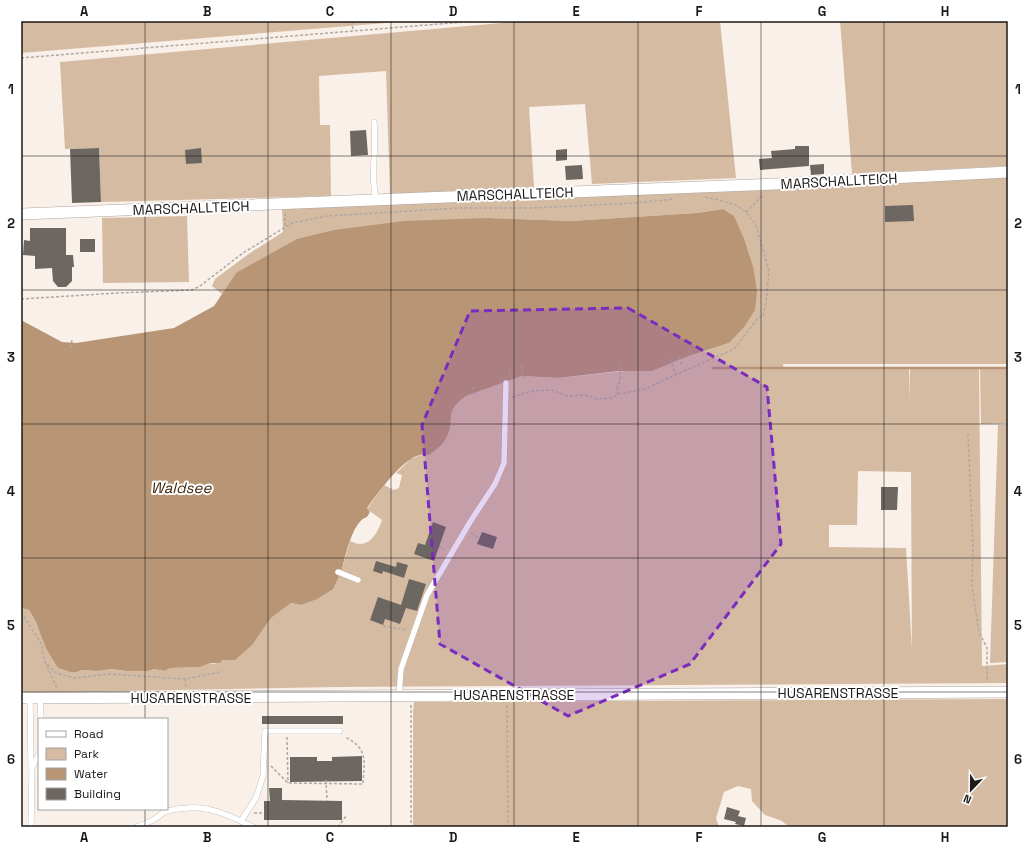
<svg xmlns="http://www.w3.org/2000/svg" width="1029" height="848" font-family="'Space Grotesk',sans-serif">
  <style>
    .green { fill: #d6bba3; fill-rule: evenodd }
    .water { fill: #b89575 }
    .lines { fill: none; stroke-linecap: round; stroke-linejoin: round }
    .stream { stroke: #b89575; stroke-width: 2.5 }
    .building { fill: #6d6761 }
    .service-casing { stroke: #ada69f; stroke-width: 6 }
    .minor-casing { stroke: #ada69f; stroke-width: 12 }
    .path { stroke: #afa8a3; stroke-width: 1.5; stroke-dasharray: 3 2; stroke-linecap: butt }
    .service { stroke: #fff; stroke-width: 5.5 }
    .minor { stroke: #fff; stroke-width: 11 }
    .marked { fill: #7b2cbf; fill-opacity: 0.2; stroke: #7b2cbf; stroke-width: 3; stroke-dasharray: 8 5; stroke-linejoin: round }
    .grid { fill: none; stroke: #1c1917; stroke-width: 1; stroke-opacity: 0.55 }
    .labels { text-anchor: middle; stroke-width: 4; stroke-linejoin: round; paint-order: stroke }
    .street-label { font-size: 14px; fill: #1c1917; stroke: #fff }
    .water-label { font-size: 15px; font-style: italic; fill: #3f260b; stroke: #fff }
    .neatline { fill: none; stroke: #1c1917; stroke-width: 1.5 }
    .grid-label { font-size: 13px; text-anchor: middle; font-weight: bold; fill: #1c1917 }
  </style>
  <rect width="100%" height="100%" fill="#f8f0e9"/>
  <g class="green">
    <path d="M21 21H410L21 53Z"/>
    <path d="M523 21H720L736 178 592 184 585 104 529 107 534 187 390 194 386 71 319 76 320 125H330L331 196 101 202 99 148 65 149 60 62Z"/>
    <path d="M840 21H1008V166L852 174Z"/>
    <path d="M1008 177V364H783L784 369 909 368 910 401V369H979L982 666 1008 664V683L338 687 21 693V608L29 610 58 668 70 672H77L82 670 95 671 112 669 126 671H148L154 669 165 671 170 668 199 667 210 663 214 664 222 660H228L253 644 271 618 291 603 301 605 337 574 339 569H342L350 541C353 542 357 544 359 544 372 545 379 529 382 520L367 509 384 485 394 490 399 488 402 475 396 473 411 459 421 455 451 416 453 408 458 401 466 396 522 376 558 378 625 371H652L689 356 729 343 753 266 745 241 723 209 697 213 571 221 488 218 236 273 222 294 212 286 215 279 250 253 283 232 282 208ZM858 471 911 472 912 650 906 548 829 547V525H857Z"/>
    <path d="M187 216 189 282 103 283 102 218Z"/>
    <path d="M980 368H1008V423L981 424Z"/>
    <path d="M998 425H1008V662L990 663Z"/>
    <path d="M1008 699V827H789L782 821 765 815 752 801 751 789 738 786 724 792 716 818 719 827H413V712L414 702Z"/>
  </g>
  <path class="water" d="M723 209 734 216 745 241 753 266 757 292 755 310 744 327 729 343 689 356 652 371H619L558 378 522 376 466 396C442 412 457 421 445 440 442 445 434 451 429 455 426 455 423 454 420 455 402 459 377 494 367 508L370 512 367 517C353 520 345 557 342 569H339L337 574 339 576 333 589 317 599 301 605 291 603 271 618 253 644 235 660H222L220 663H210L200 667 170 668 165 671 154 669 148 671H126L112 669 96 671 82 670 77 672H70L58 668 47 650 36 623 29 610 21 608V320L62 342 76 343 174 328 214 306 236 273 297 239 334 230 404 221 488 218 571 221 697 213Z"/>
  <g class="lines">
    <path class="stream" d="M713 368H1008"/>
  </g>
  <g class="building">
    <path d="M366 130 368 155 351 156 350 131Z"/>
    <path d="M795 146H809V166L760 170 759 159 772 158 771 151 795 149Z"/>
    <path d="M99 148 101 202 72 203 70 149Z"/>
    <path d="M201 148 202 163 186 164 185 150Z"/>
    <path d="M567 149V160L556 161V150Z"/>
    <path d="M824 164V174L811 175 810 165Z"/>
    <path d="M582 165 583 179 566 180 565 166Z"/>
    <path d="M913 205 914 221 885 222V206Z"/>
    <path d="M30 228H66V255H73L74 267H72V281L66 287H58L53 281 52 268 35 269V256L23 255 24 240 30 241Z"/>
    <rect x="80" y="239" width="15" height="13"/>
    <path d="M881 487H898L897 510H881Z"/>
    <path d="M433 522 446 527 434 561 414 554 418 543 425 545Z"/>
    <path d="M482 532 497 537 493 549 477 544Z"/>
    <path d="M376 561 396 567 397 562 408 565 404 578 383 571 382 574 373 571Z"/>
    <path d="M409 579 426 584 417 611 406 608 400 624 385 619 383 625 370 620 378 597 401 605Z"/>
    <rect x="262" y="716" width="81" height="8"/>
    <path d="M362 756V781L290 782V757H317V761H332V757Z"/>
    <path d="M269 788H282V800L342 801V820H264V801H270Z"/>
    <path d="M727 807 740 811 738 816 746 818 744 826 735 824 736 822 724 819Z"/>
  </g>
  <g class="lines">
    <defs>
      <g id="service">
        <path d="M374 122C377 148 370 174 376 200"/>
        <path d="M338 572 358 580"/>
        <path d="M399 696 401 669 427 595 470 522 495 484 504 463 506 383"/>
        <path d="M30 698 31 766"/>
        <path d="M40 698 41 719"/>
        <path d="M166 811C173 810 180 808 188 808 210 806 233 817 253 827"/>
        <path d="M241 821 256 798 263 776 265 731H340"/>
        <path d="M31 827 32 768 39 754"/>
        <path d="M137 827 153 820 166 811V809"/>
      </g>
      <g id="minor">
        <path d="M22 214 774 184 1008 172"/>
        <path d="M21 698 1008 692"/>
      </g>
    </defs>
    <use href="#service" class="service-casing"/>
    <use href="#minor" class="minor-casing"/>
    <g class="path">
      <path d="M352 21 353 31"/>
      <path d="M21 58 476 21"/>
      <path d="M746 212 763 195"/>
      <path d="M285 213V227"/>
      <path d="M21 299 117 293 192 290 200 286 243 253 292 223 327 216 458 208H533L635 203 673 199"/>
      <path d="M71 348 72 339"/>
      <path d="M679 357 682 366"/>
      <path d="M670 359 676 375"/>
      <path d="M521 366 524 378"/>
      <path d="M509 370 511 378"/>
      <path d="M473 387 476 396"/>
      <path d="M618 394 617 389 620 380V361"/>
      <path d="M512 397 532 391 552 390 567 396 585 395 597 399 611 398 619 394 646 389 668 378 734 349 758 318 763 316 766 303 769 271 756 225 746 212 736 205 718 200 705 197"/>
      <path d="M968 434 973 548 972 586 979 632 987 648V682"/>
      <path d="M471 533 479 538"/>
      <path d="M439 547 445 550"/>
      <path d="M21 612 42 645 44 661 56 673 74 678 110 674 185 679 220 672"/>
      <path d="M383 626 407 630"/>
      <path d="M45 662 57 688"/>
      <path d="M185 679 186 688"/>
      <path d="M411 705V827"/>
      <path d="M507 705 508 827"/>
      <path d="M287 737 288 783"/>
      <path d="M271 766 288 783 363 784C364 761 369 749 345 737"/>
      <path d="M326 780 327 801"/>
      <path d="M254 813H264"/>
      <path d="M338 827 346 816"/>
    </g>
    <use href="#service" class="service"/>
    <use href="#minor" class="minor"/>
  </g>
  <path class="marked" d="M628 308 767 387 781 544 690 664 568 716 440 644 422 425 470 311Z"/>
  <path class="grid" d="M145 21V719M268 21V827M391 21V827M514 21V827M638 21V827M761 21V827M884 21V827M21 156H1008M21 290H1008M21 424H1008M21 558H1008M21 692H1008M145 809V827"/>
  <g class="labels">
    <g class="street-label">
      <text transform="translate(839 181) rotate(-3)" y="5">MARSCHALLTEICH</text>
      <text transform="translate(515 194) rotate(-2)" y="5">MARSCHALLTEICH</text>
      <text transform="translate(191 208) rotate(-2)" y="5">MARSCHALLTEICH</text>
      <text x="838" y="698">HUSARENSTRASSE</text>
      <text x="514" y="700">HUSARENSTRASSE</text>
      <text x="191" y="703">HUSARENSTRASSE</text>
    </g>
    <g class="water-label">
      <text x="181" y="493">Waldsee</text>
    </g>
  </g>
  <rect width="1029" height="848" fill="none" stroke="#ffffff" stroke-width="44"/>
  <rect x="38" y="718" width="130" height="92" fill="#ffffff" stroke="#a4a3a2"/>
  <rect x="46" y="731" width="20" height="6" fill="#ffffff" stroke="#a4a3a2"/>
  <text x="74" y="738" font-size="12" fill="#1c1917">Road</text>
  <rect x="46" y="748" width="20" height="12" fill="#d6bba3" stroke="#a4a3a2"/>
  <text x="74" y="758" font-size="12" fill="#1c1917">Park</text>
  <rect x="46" y="768" width="20" height="12" fill="#b89575" stroke="#a4a3a2"/>
  <text x="74" y="778" font-size="12" fill="#1c1917">Water</text>
  <rect x="46" y="788" width="20" height="12" fill="#6d6761" stroke="#a4a3a2"/>
  <text x="74" y="798" font-size="12" fill="#1c1917">Building</text>
  <g transform="translate(971 790) rotate(202)" stroke="#ffffff" stroke-width="3" paint-order="stroke">
  <path d="M0-3L7 15L0 10L-7 15Z" fill="#1c1917"/>
  <text y="-6" font-size="11" font-weight="bold" text-anchor="middle" fill="#1c1917">N</text>
  </g>
  <rect x="22" y="22" width="985" height="804" class="neatline"/>
  <g class="grid-label">
    <text x="84" y="16">A</text>
    <text x="207" y="16">B</text>
    <text x="330" y="16">C</text>
    <text x="453" y="16">D</text>
    <text x="576" y="16">E</text>
    <text x="699" y="16">F</text>
    <text x="822" y="16">G</text>
    <text x="945" y="16">H</text>
    <text x="11" y="94">1</text>
    <text x="1018" y="94">1</text>
    <text x="11" y="228">2</text>
    <text x="1018" y="228">2</text>
    <text x="11" y="362">3</text>
    <text x="1018" y="362">3</text>
    <text x="11" y="496">4</text>
    <text x="1018" y="496">4</text>
    <text x="11" y="630">5</text>
    <text x="1018" y="630">5</text>
    <text x="11" y="764">6</text>
    <text x="1018" y="764">6</text>
    <text x="84" y="842">A</text>
    <text x="207" y="842">B</text>
    <text x="330" y="842">C</text>
    <text x="453" y="842">D</text>
    <text x="576" y="842">E</text>
    <text x="699" y="842">F</text>
    <text x="822" y="842">G</text>
    <text x="945" y="842">H</text>
  </g>
</svg>
